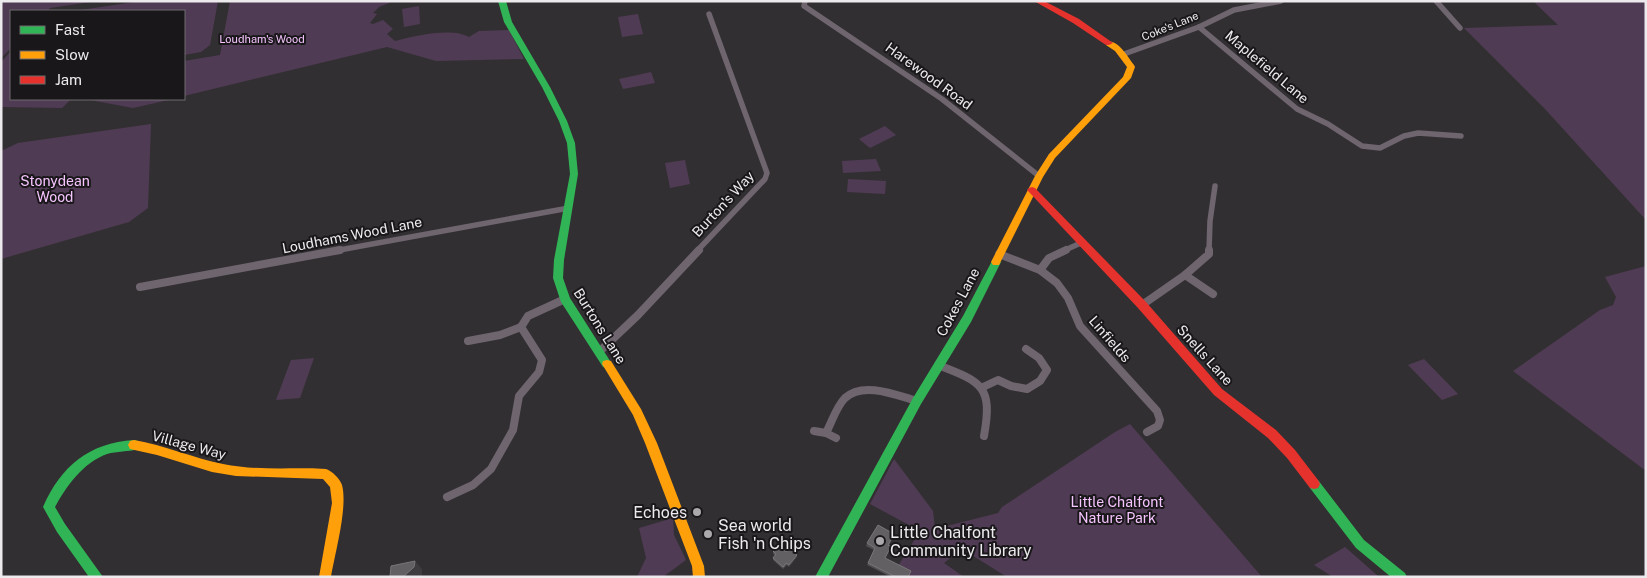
<svg xmlns="http://www.w3.org/2000/svg" width="1647" height="578" font-family="'Public Sans',sans-serif">
  <style>
    .green { fill: #503b54 }
    .lines { fill: none; stroke-linecap: round; stroke-linejoin: round }
    .street-far1 { stroke: #6e656e; stroke-width: 5.5 }
    .street { stroke: #6e656e; stroke-width: 8 }
    .fast { fill: #30b455; fill-rule: evenodd }
    .slow { fill: #ff9f0a; fill-rule: evenodd }
    .jam { fill: #e5322d; fill-rule: evenodd }
    .wall { fill: #525052 }
    .shaded-wall { fill: #3e3c3e }
    .building { fill: #626063; stroke: #787678 }
    .poi-dot { fill: #aca9ac; stroke: #191719; stroke-width: 2 }
    .labels { text-anchor: middle; stroke-width: 4; stroke-linejoin: round; paint-order: stroke }
    .far-street-label { font-size: 11px; fill: #edeaee; stroke: #191719 }
    .far-park-label { font-size: 11px; fill: #f6c4ff; stroke: #191719 }
    .street-label { font-size: 14px; fill: #edeaee; stroke: #191719 }
    .park-label { font-size: 14px; fill: #f6c4ff; stroke: #191719 }
    .near-poi-label { font-size: 16px; fill: #edeaee; stroke: #191719; text-anchor: start }
  </style>
  <rect width="100%" height="100%" fill="#322f32"/>
  <g class="green">
    <path d="M1 1H97L50 8 47 11H11V48L1 58Z"/>
    <path d="M141 1H218L210 45 201 52 184 55V11H74Z"/>
    <path d="M230 1H389V3L379 7 373 13 377 14 370 23 373 24 383 20 393 29 387 34 395 41C414 36 452 27 469 37L479 31 509 30 524 59 436 61 387 47 184 96V61L220 55Z"/>
    <path d="M1533 1H1646V220L1545 109 1464 28 1558 25Z"/>
    <path d="M419 6 420 24 404 27 402 9Z"/>
    <path d="M638 14 643 34 622 37 618 17Z"/>
    <path d="M11 51V99H71L62 108 1 107V62Z"/>
    <path d="M651 72 655 83 623 89 619 79Z"/>
    <path d="M85 99H173L133 108Z"/>
    <path d="M151 124 148 208 129 222 1 259V151L18 143Z"/>
    <path d="M885 126 896 135 870 148 859 139Z"/>
    <path d="M876 159 881 171 843 173 842 161Z"/>
    <path d="M685 160 690 184 670 188 665 163Z"/>
    <path d="M848 179 886 181 885 194 847 192Z"/>
    <path d="M1646 266V471L1513 371 1600 310 1613 305 1616 297 1605 277Z"/>
    <path d="M314 358 300 398 276 400 291 360Z"/>
    <path d="M1424 359 1458 394 1442 400 1408 365Z"/>
    <path d="M1130 424 1262 577H1007L962 549 944 563 964 577H891L920 531 870 504 894 459 933 511 935 529 998 513 1002 507 1115 432Z"/>
    <path d="M673 518 674 535 686 560 663 577H637L646 558 639 528Z"/>
    <path d="M1345 547 1378 576 1379 577H1333L1314 565Z"/>
  </g>
  <g class="lines">
    <g class="street-far1">
      <path d="M805 1 804 6 942 99 1039 176"/>
      <path d="M1436 1 1460 28"/>
      <path d="M1199 27 1297 109 1328 124 1362 146 1380 148 1404 136 1418 133 1461 136"/>
      <path d="M1124 54 1199 27 1234 10 1281 1"/>
      <path d="M334 251 569 208"/>
      <path d="M697 251 765 179 767 173 709 14"/>
      <path d="M1063 251 1083 242"/>
      <path d="M1209 251 1210 221 1215 186"/>
    </g>
    <g class="street">
      <path d="M999 254 1040 270 1057 283 1068 298 1080 326 1157 411 1160 420 1158 426 1147 432"/>
      <path d="M1040 270 1049 258 1066 250"/>
      <path d="M1185 275 1213 294"/>
      <path d="M140 287 340 250"/>
      <path d="M1142 305 1185 275 1209 254V250"/>
      <path d="M468 341 500 335 521 327"/>
      <path d="M600 351 638 315 699 250"/>
      <path d="M938 365C982 382 993 386 984 436"/>
      <path d="M983 387 998 380 1011 386 1027 389 1040 381 1047 370 1039 358 1026 349"/>
      <path d="M814 431 826 433"/>
      <path d="M836 438 826 433C832 422 836 407 845 398 863 381 896 395 917 401"/>
      <path d="M447 497 473 485 491 469 513 430 519 396 539 372 542 360 521 327 528 316 565 299"/>
    </g>
    <g class="fast">
      <path d="M498 1H506L512 22 550 87 567 121 575 143 578 174 564 260 563 278 570 298 612 364 611 367 607 368 603 367 561 302 553 278 554 260 570 174 567 143 559 121 542 87 504 22Z"/>
      <path d="M996 258 1001 262 971 322 921 404 828 577H815L913 398 963 316 993 259Z"/>
      <path d="M134 440 138 441 140 445 138 449C128 452 117 451 107 454 83 463 67 485 55 507L65 524 103 577H89L57 532 43 507C61 466 89 443 134 440Z"/>
      <path d="M1314 479 1318 480 1364 540 1405 573 1407 577H1391L1356 548 1310 488 1308 484 1310 480Z"/>
    </g>
    <g class="slow">
      <path d="M1106 41C1119 40 1127 56 1134 65L1135 67 1131 78 1055 158 1043 177 999 265H993L991 262 1035 176 1049 154 1123 77 1127 67 1115 51 1106 45Z"/>
      <path d="M607 360 611 361 641 409 657 443 704 566 705 577H693L692 566 645 443 633 415 602 364 603 361Z"/>
      <path d="M134 440C164 445 193 458 223 464 257 471 292 467 326 469 332 471 340 479 342 485 348 507 335 553 331 577H319L332 503 330 487 323 479 236 476 212 472 157 455 130 449 128 445 130 441Z"/>
    </g>
    <g class="jam">
      <path d="M1034 1H1044L1079 19 1113 43 1109 45H1106L1073 23Z"/>
      <path d="M1032 187 1035 188 1146 302 1222 389 1276 430 1295 450 1318 480 1320 484 1318 488 1314 489 1310 488 1287 458 1268 438 1214 395 1138 308 1029 192 1027 190 1029 188Z"/>
    </g>
  </g>
  <g class="wall">
    <path d="M894 536 889 545 891 546V548L885 558 910 573 908 577H891L867 565 868 563 874 550 866 546 867 543Z"/>
    <path d="M773 551 786 552 797 557 789 567 787 565 783 569 773 560V558L775 555 773 554Z"/>
  </g>
  <g class="shaded-wall">
    <path d="M797 555V557L789 567V565Z"/>
    <path d="M415 561 422 569V576L421 577H403Z"/>
  </g>
  <g class="building">
    <path d="M878 525 894 534 888 545 891 546 885 558 911 571 908 577H896L868 563 875 548 867 543Z"/>
    <path d="M778 545 786 552 790 549 797 555 789 565 786 563 783 567 773 558 776 554 773 551Z"/>
    <path d="M415 561 414 567 403 577H390L391 566Z"/>
  </g>
  <g class="poi-dot">
    <circle cx="697" cy="512" r="5"/>
    <circle cx="708" cy="534" r="5"/>
    <circle cx="880" cy="541" r="5"/>
  </g>
  <g class="labels">
    <g class="far-street-label">
      <text transform="translate(1170 26) rotate(-22)" y="4">Coke's Lane</text>
    </g>
    <g class="far-park-label">
      <text x="262" y="43">Loudham's Wood</text>
    </g>
    <g class="street-label">
      <text transform="translate(1267 67) rotate(40)" y="5">Maplefield Lane</text>
      <text transform="translate(929 76) rotate(36)" y="5">Harewood Road</text>
      <text transform="translate(723 204) rotate(-47)" y="5">Burton's Way</text>
      <text transform="translate(352 235) rotate(-11)" y="5">Loudhams Wood Lane</text>
      <text transform="translate(958 302) rotate(-62)" y="5">Cokes Lane</text>
      <text transform="translate(600 326) rotate(58)" y="5">Burtons Lane</text>
      <text transform="translate(1110 339) rotate(49)" y="5">Linfields</text>
      <text transform="translate(1205 355) rotate(48)" y="5">Snells Lane</text>
      <text transform="translate(189 445) rotate(15)" y="5">Village Way</text>
    </g>
    <g class="park-label">
      <text x="55" y="186">Stonydean<tspan x="55" dy="16">Wood</tspan></text>
      <text x="1117" y="507">Little Chalfont<tspan x="1117" dy="16">Nature Park</tspan></text>
    </g>
    <g class="near-poi-label">
      <text x="687" y="518" text-anchor="end">Echoes</text>
      <text x="718" y="531">Sea world<tspan x="718" dy="18">Fish 'n Chips</tspan></text>
      <text x="890" y="538">Little Chalfont<tspan x="890" dy="18">Community Library</tspan></text>
    </g>
  </g>
  <rect width="1647" height="578" fill="none" stroke="#edeaee" stroke-width="5"/>
  <rect x="10" y="10" width="175" height="90" fill="#191719" stroke="#6e6b6e"/>
  <rect x="20" y="26" width="25" height="8" fill="#30b455" stroke="#6e6b6e"/>
  <text x="55" y="35" font-size="15" fill="#edeaee">Fast</text>
  <rect x="20" y="51" width="25" height="8" fill="#ff9f0a" stroke="#6e6b6e"/>
  <text x="55" y="60" font-size="15" fill="#edeaee">Slow</text>
  <rect x="20" y="76" width="25" height="8" fill="#e5322d" stroke="#6e6b6e"/>
  <text x="55" y="85" font-size="15" fill="#edeaee">Jam</text>
</svg>
